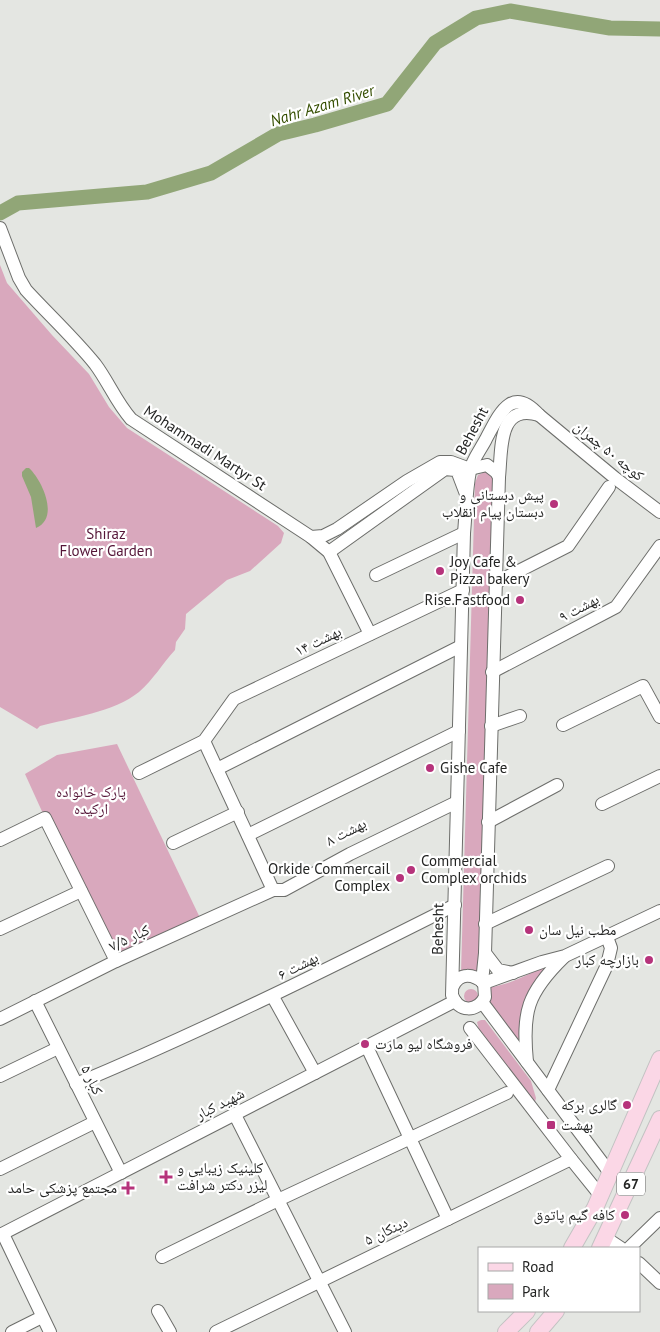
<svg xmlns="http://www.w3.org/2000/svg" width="660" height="1332" font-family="'PT Sans','Noto Naskh Arabic',sans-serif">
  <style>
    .green { fill: #d9a8bd }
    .water { fill: #91a677 }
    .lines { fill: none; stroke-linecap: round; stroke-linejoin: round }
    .river { stroke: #91a677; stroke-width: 15 }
    .minor-casing { stroke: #6d6e6b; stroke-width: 14 }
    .major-casing { stroke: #c2c2c2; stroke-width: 18 }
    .minor { stroke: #fff; stroke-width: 12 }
    .major { stroke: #fbd7e6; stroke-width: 16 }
    .poi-dot { fill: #b6337b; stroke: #fff; stroke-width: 2 }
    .labels { text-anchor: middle; stroke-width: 4.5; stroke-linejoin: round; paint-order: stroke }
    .shield { fill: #fff; stroke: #666; stroke-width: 1 }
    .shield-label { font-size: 14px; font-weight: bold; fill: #242524 }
    .street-label { font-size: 15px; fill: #242524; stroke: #fff }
    .poi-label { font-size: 15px; fill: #242524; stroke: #fff; text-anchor: end }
    .park-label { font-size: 15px; fill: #551638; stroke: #fff }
    .water-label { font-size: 16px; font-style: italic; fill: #364f02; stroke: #fff }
  </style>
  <rect width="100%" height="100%" fill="#e4e6e2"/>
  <g class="green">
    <path d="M0 265 7 283 52 335 89 374 109 407 127 428 278 526 284 533 281 543 250 571 227 580 186 614 185 629 176 642 175 650C163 663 153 680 139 692 114 712 71 718 40 726L37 729 0 707Z"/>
    <path d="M485 472 489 473 495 479 480 973 470 970 461 973 475 483 478 475Z"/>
    <path d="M117 744 202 922 116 961 45 818 25 774 57 755Z"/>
    <path d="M550 964 523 1008 519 1031V1046L489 1007 491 987C512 984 531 973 550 964Z"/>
    <circle cx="471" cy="996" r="7"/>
    <path d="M481 1020H485L531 1081 536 1098 535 1102 479 1030 477 1022Z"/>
  </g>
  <path class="water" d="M26 468H29C42 480 60 518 36 528L31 497 22 476V472Z"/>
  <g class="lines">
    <path class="river" d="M0 213 18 203 147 192 211 173 278 134 315 125 387 104 435 43 476 18 510 11 610 28 660 29"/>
    <defs>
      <g id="minor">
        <path d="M0 228 19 278 26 290C48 314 74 338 95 364 108 381 116 402 131 419L311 537 329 552 370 634"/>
        <path d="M311 537 323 536 337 529 407 481 440 462H451L470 469 487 465 496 472 499 477"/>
        <path d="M329 552 445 469 455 470 458 473 466 494"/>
        <path d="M376 575 464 533"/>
        <path d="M495 583 568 546 609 487"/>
        <path d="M492 672 616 607 660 546"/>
        <path d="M563 725 643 686 660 717"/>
        <path d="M491 726 520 716"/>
        <path d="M204 741 273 890"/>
        <path d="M217 769 461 646"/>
        <path d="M139 773 204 741 234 699 463 590"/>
        <path d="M602 804 660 776"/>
        <path d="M488 822 557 785"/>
        <path d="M248 835 459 731"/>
        <path d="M0 840 45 818 116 961"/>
        <path d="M173 843 238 812"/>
        <path d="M485 924 608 866"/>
        <path d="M0 929 81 891"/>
        <path d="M485 953 498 970 513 973"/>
        <path d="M482 982 485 953 499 477C502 450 497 403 539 415"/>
        <path d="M484 983 542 962 565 956 660 911"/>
        <path d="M453 986C460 972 473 974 484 983L485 997C477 1013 458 1012 452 995L464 533C466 512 466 491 470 471 472 460 481 449 486 439 499 415 511 384 539 415L615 478 660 512"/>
        <path d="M273 997 315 1073"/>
        <path d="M35 1001 121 1173"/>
        <path d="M482 1002 610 1173"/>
        <path d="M0 1019 116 961 273 890H284L350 854 457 802"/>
        <path d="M470 1028 571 1159 600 1195"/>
        <path d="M367 1047 448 1219"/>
        <path d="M527 1062C522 1012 527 993 564 957"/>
        <path d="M0 1076 58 1048"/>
        <path d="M76 1084C205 1030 330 968 455 905"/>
        <path d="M548 1090 607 965 611 948 607 937"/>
        <path d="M235 1115 345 1332"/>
        <path d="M0 1169 95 1122"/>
        <path d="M3 1234 50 1332"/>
        <path d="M0 1235 455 1001"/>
        <path d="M606 1238 621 1248"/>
        <path d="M629 1248 660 1218"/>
        <path d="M162 1257 278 1200 507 1093"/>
        <path d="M639 1263 660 1283"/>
        <path d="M158 1311 170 1332"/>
        <path d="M12 1332 42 1317"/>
        <path d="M216 1332 571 1159"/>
      </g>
      <g id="major">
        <path d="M572 1248 595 1208 660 1059"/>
        <path d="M600 1248 660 1119"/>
        <path d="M506 1332 527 1311"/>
        <path d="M538 1332 556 1311"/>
      </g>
    </defs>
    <use href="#minor" class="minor-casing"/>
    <use href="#major" class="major-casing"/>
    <use href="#minor" class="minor"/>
    <use href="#major" class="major"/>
  </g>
  <g class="poi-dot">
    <circle cx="554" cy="504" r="5"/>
    <circle cx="440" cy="571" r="5"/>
    <circle cx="520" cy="600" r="5"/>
    <circle cx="430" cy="768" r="5"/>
    <circle cx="411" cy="870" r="5"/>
    <circle cx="400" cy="878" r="5"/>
    <circle cx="529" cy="930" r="5"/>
    <circle cx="649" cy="960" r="5"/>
    <circle cx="365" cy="1044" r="5"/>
    <circle cx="627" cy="1105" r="5"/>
    <rect x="546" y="1120" width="10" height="10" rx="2.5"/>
    <path d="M163.5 1169.5h5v5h5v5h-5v5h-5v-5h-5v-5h5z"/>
    <path d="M125.5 1180.5h5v5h5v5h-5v5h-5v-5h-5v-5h5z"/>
    <circle cx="625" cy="1215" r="5"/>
  </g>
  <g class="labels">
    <rect class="shield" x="617" y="1172.5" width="28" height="23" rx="4"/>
    <g class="shield-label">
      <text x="631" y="1189">67</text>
    </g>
    <g class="street-label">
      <text transform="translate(472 431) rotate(-62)" y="5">Behesht</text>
      <text transform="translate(205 448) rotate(33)" y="5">Mohammadi Martyr St</text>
      <text transform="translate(609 451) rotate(39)" y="5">کوچه ۵۰ چمران</text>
      <text transform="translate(579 608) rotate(-28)" y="5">۹ بهشت</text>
      <text transform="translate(318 641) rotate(-26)" y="5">۱۴ بهشت</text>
      <text transform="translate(346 832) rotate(-27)" y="5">۸ بهشت</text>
      <text transform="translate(438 929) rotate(-89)" y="5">Behesht</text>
      <text transform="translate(129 938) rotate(-25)" y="5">۷/۵ کبار</text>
      <text transform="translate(298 966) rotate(-27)" y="5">۶ بهشت</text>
      <text transform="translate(92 1080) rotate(64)" y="5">۵ کبار</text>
      <text transform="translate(220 1104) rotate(-27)" y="5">شهید کبار</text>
      <text transform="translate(386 1231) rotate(-26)" y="5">۵ دینکان</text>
    </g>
    <g class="poi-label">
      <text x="544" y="500">پیش دبستانی و<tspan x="544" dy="17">دبستان پیام انقلاب</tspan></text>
      <text x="450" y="567" text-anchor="start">Joy Cafe &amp;<tspan x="450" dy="17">Pizza bakery</tspan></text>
      <text x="510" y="605">Rise.Fastfood</text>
      <text x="440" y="773" text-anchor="start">Gishe Cafe</text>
      <text x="421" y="866" text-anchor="start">Commercial<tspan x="421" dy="17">Complex orchids</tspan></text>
      <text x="390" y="874">Orkide Commercail<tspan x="390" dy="17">Complex</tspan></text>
      <text x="539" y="935" text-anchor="start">مطب نیل سان</text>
      <text x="639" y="965">بازارچه کبار</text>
      <text x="375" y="1049" text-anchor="start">فروشگاه لیو مارت</text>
      <text x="617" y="1110">گالری برکه</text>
      <text x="561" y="1130" text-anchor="start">بهشت</text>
      <text x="177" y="1173" text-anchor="start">کلینیک زیبایی و<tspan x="177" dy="17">لیزر دکتر شرافت</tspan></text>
      <text x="117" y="1193">مجتمع پزشکی حامد</text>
      <text x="615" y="1220">کافه گیم پاتوق</text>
    </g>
    <g class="park-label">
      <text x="106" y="539">Shiraz<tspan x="106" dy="17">Flower Garden</tspan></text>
      <text x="91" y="797">پارک خانواده<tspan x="91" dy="17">ارکیده</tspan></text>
    </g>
    <g class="water-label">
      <text transform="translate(322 105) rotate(-17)" y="6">Nahr Azam River</text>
    </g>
  </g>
  <rect x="478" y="1247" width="162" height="65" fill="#ffffff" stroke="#a7a8a7"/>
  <rect x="488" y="1263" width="25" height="8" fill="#fbd7e6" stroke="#a7a8a7"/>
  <text x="522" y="1272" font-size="15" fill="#242524">Road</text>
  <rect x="488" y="1284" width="25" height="15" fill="#d9a8bd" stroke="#a7a8a7"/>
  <text x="522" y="1297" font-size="15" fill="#242524">Park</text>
</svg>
